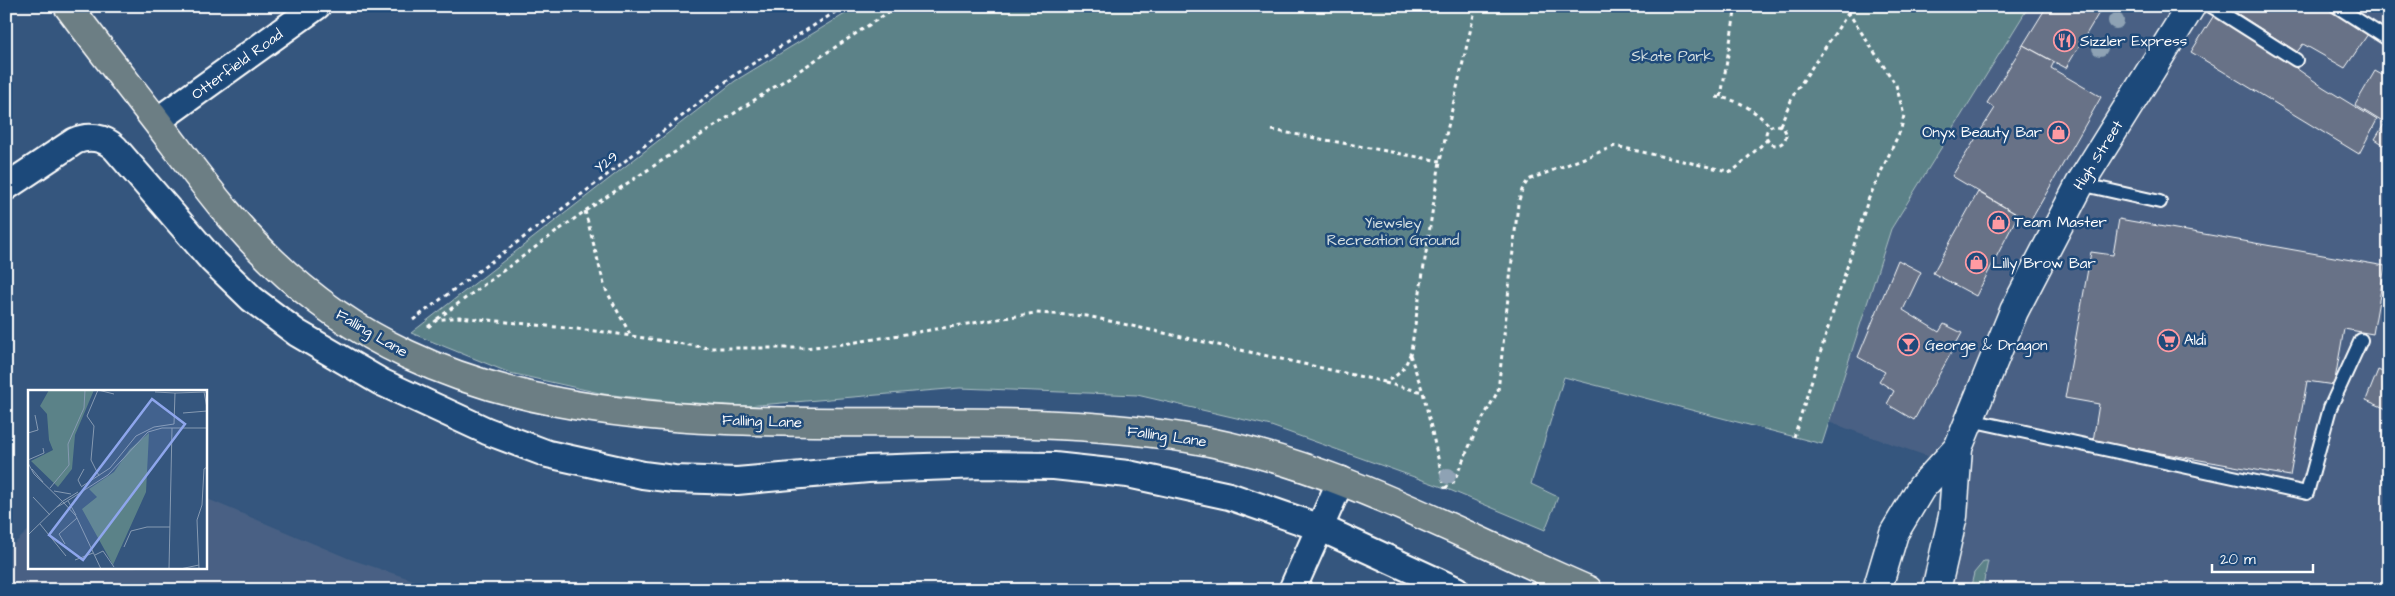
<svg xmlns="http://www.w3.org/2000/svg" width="2395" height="596" font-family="'Architects Daughter',sans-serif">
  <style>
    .built { fill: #486184 }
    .green { fill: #5b8288; stroke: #adc0c4 }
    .building { fill: #677287; stroke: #fff }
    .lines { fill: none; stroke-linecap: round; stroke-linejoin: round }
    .service-casing { stroke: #fff; stroke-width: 16 }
    .minor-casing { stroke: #fff; stroke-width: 30 }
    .tertiary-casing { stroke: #fff; stroke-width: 31 }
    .primary-casing { stroke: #fff; stroke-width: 31 }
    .path { stroke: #fff; stroke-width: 3; stroke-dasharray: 4 4; stroke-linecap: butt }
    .service { stroke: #1f4a7a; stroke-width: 12 }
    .minor { stroke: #1f4a7a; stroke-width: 26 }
    .tertiary { stroke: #1f4a7a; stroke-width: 28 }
    .primary { stroke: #6c7e84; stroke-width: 28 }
    .tree { fill: #8ea2b4 }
    .labels { text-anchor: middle; stroke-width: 5; stroke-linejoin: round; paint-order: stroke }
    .poi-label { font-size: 15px; fill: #fff; stroke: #1f4a7a; text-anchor: start }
    .park-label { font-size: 15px; fill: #d6e0e1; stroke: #1f4a7a }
    .street-label { font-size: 15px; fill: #fff; stroke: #1f4a7a }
    .inset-road { fill: none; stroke: #869ab2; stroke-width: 1 }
    .view { fill: #8ea6ec; fill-opacity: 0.15; stroke: #8ea6ec; stroke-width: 2.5 }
    .inset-edge { fill: none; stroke: #fff; stroke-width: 2.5 }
  </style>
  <rect width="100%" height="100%" fill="#35567e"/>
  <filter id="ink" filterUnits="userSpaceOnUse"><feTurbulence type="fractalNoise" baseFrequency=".02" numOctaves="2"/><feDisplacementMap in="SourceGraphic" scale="10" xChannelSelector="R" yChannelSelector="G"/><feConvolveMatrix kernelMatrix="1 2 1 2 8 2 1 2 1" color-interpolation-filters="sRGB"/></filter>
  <g filter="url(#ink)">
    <g class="built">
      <path d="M2029 6H2185L1947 463 1828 422 1891 229Z"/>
      <path d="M2195 6H2389V267L2365 264 2389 268V590H1917L1973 417 2014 320Z"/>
      <path d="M205 498 350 559 443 590H6V551L29 530V567H205Z"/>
    </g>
    <g class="green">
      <path d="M858 6H2029L1891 229 1822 444 1564 377 1531 484 1558 497 1545 530 1445 488 1271 426 1137 395 960 388 747 406 677 402 604 394 510 373 411 333 735 81Z"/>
      <path d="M1984 561H1988L1982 590H1970L1974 573Z"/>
    </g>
    <g class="building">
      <path d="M2047 6H2103L2066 68 2023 45Z"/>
      <path d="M2235 6H2324L2368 34 2345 68 2303 44 2297 52 2232 10Z"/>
      <path d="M2216 12 2323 87 2377 120 2359 154 2191 52Z"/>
      <path d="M2023 45 2054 62 2051 68 2101 97 2030 222 1952 176 1995 108 1987 103Z"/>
      <path d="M2375 71 2389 79V126L2355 105Z"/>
      <path d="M2385 123 2389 126V148L2375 139Z"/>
      <path d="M1978 192 2018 215 1976 296 1933 273Z"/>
      <path d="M2119 219 2385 266 2373 334 2344 329 2334 385 2307 381 2290 476 2093 441 2099 404 2065 398 2091 252 2113 255Z"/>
      <path d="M1898 260 1921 272 1903 310 1939 332 1944 324 1962 333 1914 420 1887 404 1894 391 1879 381 1885 372 1858 357Z"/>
      <path d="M2378 370 2389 375V410L2366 400Z"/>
    </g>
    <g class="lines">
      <defs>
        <g id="service">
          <path d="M2211 6 2296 60"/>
          <path d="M2336 6 2389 40"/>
          <path d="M2080 184 2160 202"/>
          <path d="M1970 420 2307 493 2330 408 2361 340"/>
        </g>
        <g id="minor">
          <path d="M157 121 317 6"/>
          <path d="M6 187 75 141C88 135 104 137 115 148L212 260 252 299 297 333 381 382 487 431 548 454 643 475 674 479 737 481 868 469 982 465 1054 466 1128 474 1229 496 1321 528 1456 590"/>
          <path d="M1292 590 1341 480"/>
        </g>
        <g id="tertiary">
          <path d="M1877 590 1894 533 1921 488 1958 448"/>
          <path d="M1936 590 1953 516 1958 448 2014 311 2080 184 2191 6"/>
        </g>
        <path id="primary" d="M68 6C97 45 127 83 157 122 193 169 229 220 272 261 515 497 888 388 1187 438 1330 461 1457 534 1588 590"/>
      </defs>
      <use href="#service" class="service-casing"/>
      <use href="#minor" class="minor-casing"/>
      <use href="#tertiary" class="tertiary-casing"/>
      <use href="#primary" class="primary-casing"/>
      <g class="path">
        <path d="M1716 97C1739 99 1754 110 1770 126"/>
        <path d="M1721 97 1736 6"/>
        <circle cx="1776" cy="135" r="10"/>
        <path d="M1780 125 1794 94 1849 12"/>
        <path d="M1272 130 1440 161"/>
        <path d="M585 211 605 288 631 336"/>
        <path d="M437 319 585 211 898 6"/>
        <path d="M413 320 602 179 733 76 845 6"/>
        <path d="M428 327 437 320 459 317 605 332 709 348H804L844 344 1035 313 1087 316 1385 382C1400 375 1406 367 1411 351L1440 161 1476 6"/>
        <path d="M1410 355 1423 392"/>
        <path d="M1385 383 1423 392 1445 489"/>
        <path d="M1794 437 1868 200 1901 129 1904 115 1896 85 1844 6"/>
        <path d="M1445 488 1453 483 1477 429 1498 391 1518 204 1522 190 1528 180 1615 146 1732 172 1767 140"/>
      </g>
      <use href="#service" class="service"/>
      <use href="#minor" class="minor"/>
      <use href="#tertiary" class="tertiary"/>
      <use href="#primary" class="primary"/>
    </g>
    <g class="tree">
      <circle cx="2116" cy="21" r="8"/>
      <circle cx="2100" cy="48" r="8"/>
      <circle cx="1448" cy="476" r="8"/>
    </g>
  </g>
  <defs>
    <symbol id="restaurant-ring" viewBox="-11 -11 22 22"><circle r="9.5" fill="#1f4a7a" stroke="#ff9aa2" stroke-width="1.5"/><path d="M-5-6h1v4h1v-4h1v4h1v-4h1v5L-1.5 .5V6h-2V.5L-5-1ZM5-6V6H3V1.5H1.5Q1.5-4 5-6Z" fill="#ff9aa2"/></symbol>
    <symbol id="shop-ring" viewBox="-11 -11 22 22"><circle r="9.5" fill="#1f4a7a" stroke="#ff9aa2" stroke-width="1.5"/><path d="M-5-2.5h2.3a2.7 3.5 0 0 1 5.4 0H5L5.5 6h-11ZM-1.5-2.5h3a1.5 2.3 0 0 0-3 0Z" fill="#ff9aa2"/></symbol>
    <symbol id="supermarket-ring" viewBox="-11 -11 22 22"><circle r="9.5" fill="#1f4a7a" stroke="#ff9aa2" stroke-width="1.5"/><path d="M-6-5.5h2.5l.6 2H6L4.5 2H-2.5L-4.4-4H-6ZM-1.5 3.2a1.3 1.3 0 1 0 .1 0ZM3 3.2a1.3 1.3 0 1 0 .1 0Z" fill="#ff9aa2"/></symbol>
    <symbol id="bar-ring" viewBox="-11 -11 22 22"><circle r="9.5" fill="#1f4a7a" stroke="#ff9aa2" stroke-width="1.5"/><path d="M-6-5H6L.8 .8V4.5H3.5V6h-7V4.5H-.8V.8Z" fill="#ff9aa2"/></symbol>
  </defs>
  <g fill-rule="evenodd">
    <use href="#restaurant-ring" x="2052" y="28" width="25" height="25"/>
    <use href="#shop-ring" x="2046" y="120" width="25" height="25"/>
    <use href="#shop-ring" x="1986" y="210" width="25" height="25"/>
    <use href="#shop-ring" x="1964" y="250" width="25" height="25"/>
    <use href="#supermarket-ring" x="2156" y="328" width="25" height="25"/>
    <use href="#bar-ring" x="1896" y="332" width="25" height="25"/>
  </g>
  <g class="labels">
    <g class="poi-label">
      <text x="2080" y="46">Sizzler Express</text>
      <text x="2042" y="137" text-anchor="end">Onyx Beauty Bar</text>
      <text x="2014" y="227">Team Master</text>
      <text x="1992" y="268">Lilly Brow Bar</text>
      <text x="2184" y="345">Aldi</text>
      <text x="1925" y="350">George &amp; Dragon</text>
    </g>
    <g class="park-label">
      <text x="1672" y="61">Skate Park</text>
      <text x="1393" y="228">Yiewsley<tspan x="1393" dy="17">Recreation Ground</tspan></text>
    </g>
    <g class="street-label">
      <text transform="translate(237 64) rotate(-36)" y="5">Otterfield Road</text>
      <text transform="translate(2098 155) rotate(-58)" y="5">High Street</text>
      <text transform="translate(606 162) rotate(-38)" y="5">Y29</text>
      <text transform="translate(372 333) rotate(30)" y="5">Falling Lane</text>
      <text transform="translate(762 421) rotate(2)" y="5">Falling Lane</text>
      <text transform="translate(1167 436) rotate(8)" y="5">Falling Lane</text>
    </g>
  </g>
  <g transform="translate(28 390)">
    <rect width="179" height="179" fill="#35567e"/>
    <path d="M21 0H66L47 45 44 79 30 97 3 71 25 60 21 50 19 24 12 16ZM121 43 118 102 85 175 54 119 69 107 61 99 86 82 102 59Z" fill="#5b8288"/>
    <path class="inset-road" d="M176 2 179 18M147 3 179 2M155 23 179 21M0 43 10 40 7 25M0 70 16 63 15 58M0 73 6 84 36 113 80 85 120 42 134 38H179M4 79 15 92M71 86 63 70 66 36 59 26 70 0 86 4M53 96 50 90 56 79M53 97 82 78 108 46 126 37 146 34 147 3 127 2M22 98 41 75 40 54 56 18 57 0M26 101 43 104M5 107 22 125M35 111 50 102M40 111 48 125M29 117 36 113 48 126 73 179M12 134 38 166M0 145 35 111M37 154 31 144 49 128M96 157 103 141 119 137H142M67 165 75 161 86 177M47 170 65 163M141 179 144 38M152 179 171 175M171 179 169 130 174 115 176 79 179 77"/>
    <path class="view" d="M124 9 157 34 55 170 21 145Z"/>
    <rect width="179" height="179" class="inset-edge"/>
  </g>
  <rect width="2395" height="596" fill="none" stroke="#1f4a7a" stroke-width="25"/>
  <rect x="12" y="12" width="2370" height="571" fill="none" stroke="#fff" stroke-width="2" filter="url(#ink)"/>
  <path d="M2212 564v8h101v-8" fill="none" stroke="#ffffff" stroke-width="2.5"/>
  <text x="2220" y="564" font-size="15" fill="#ffffff" stroke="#1f4a7a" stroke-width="4" paint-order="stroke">20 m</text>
</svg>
